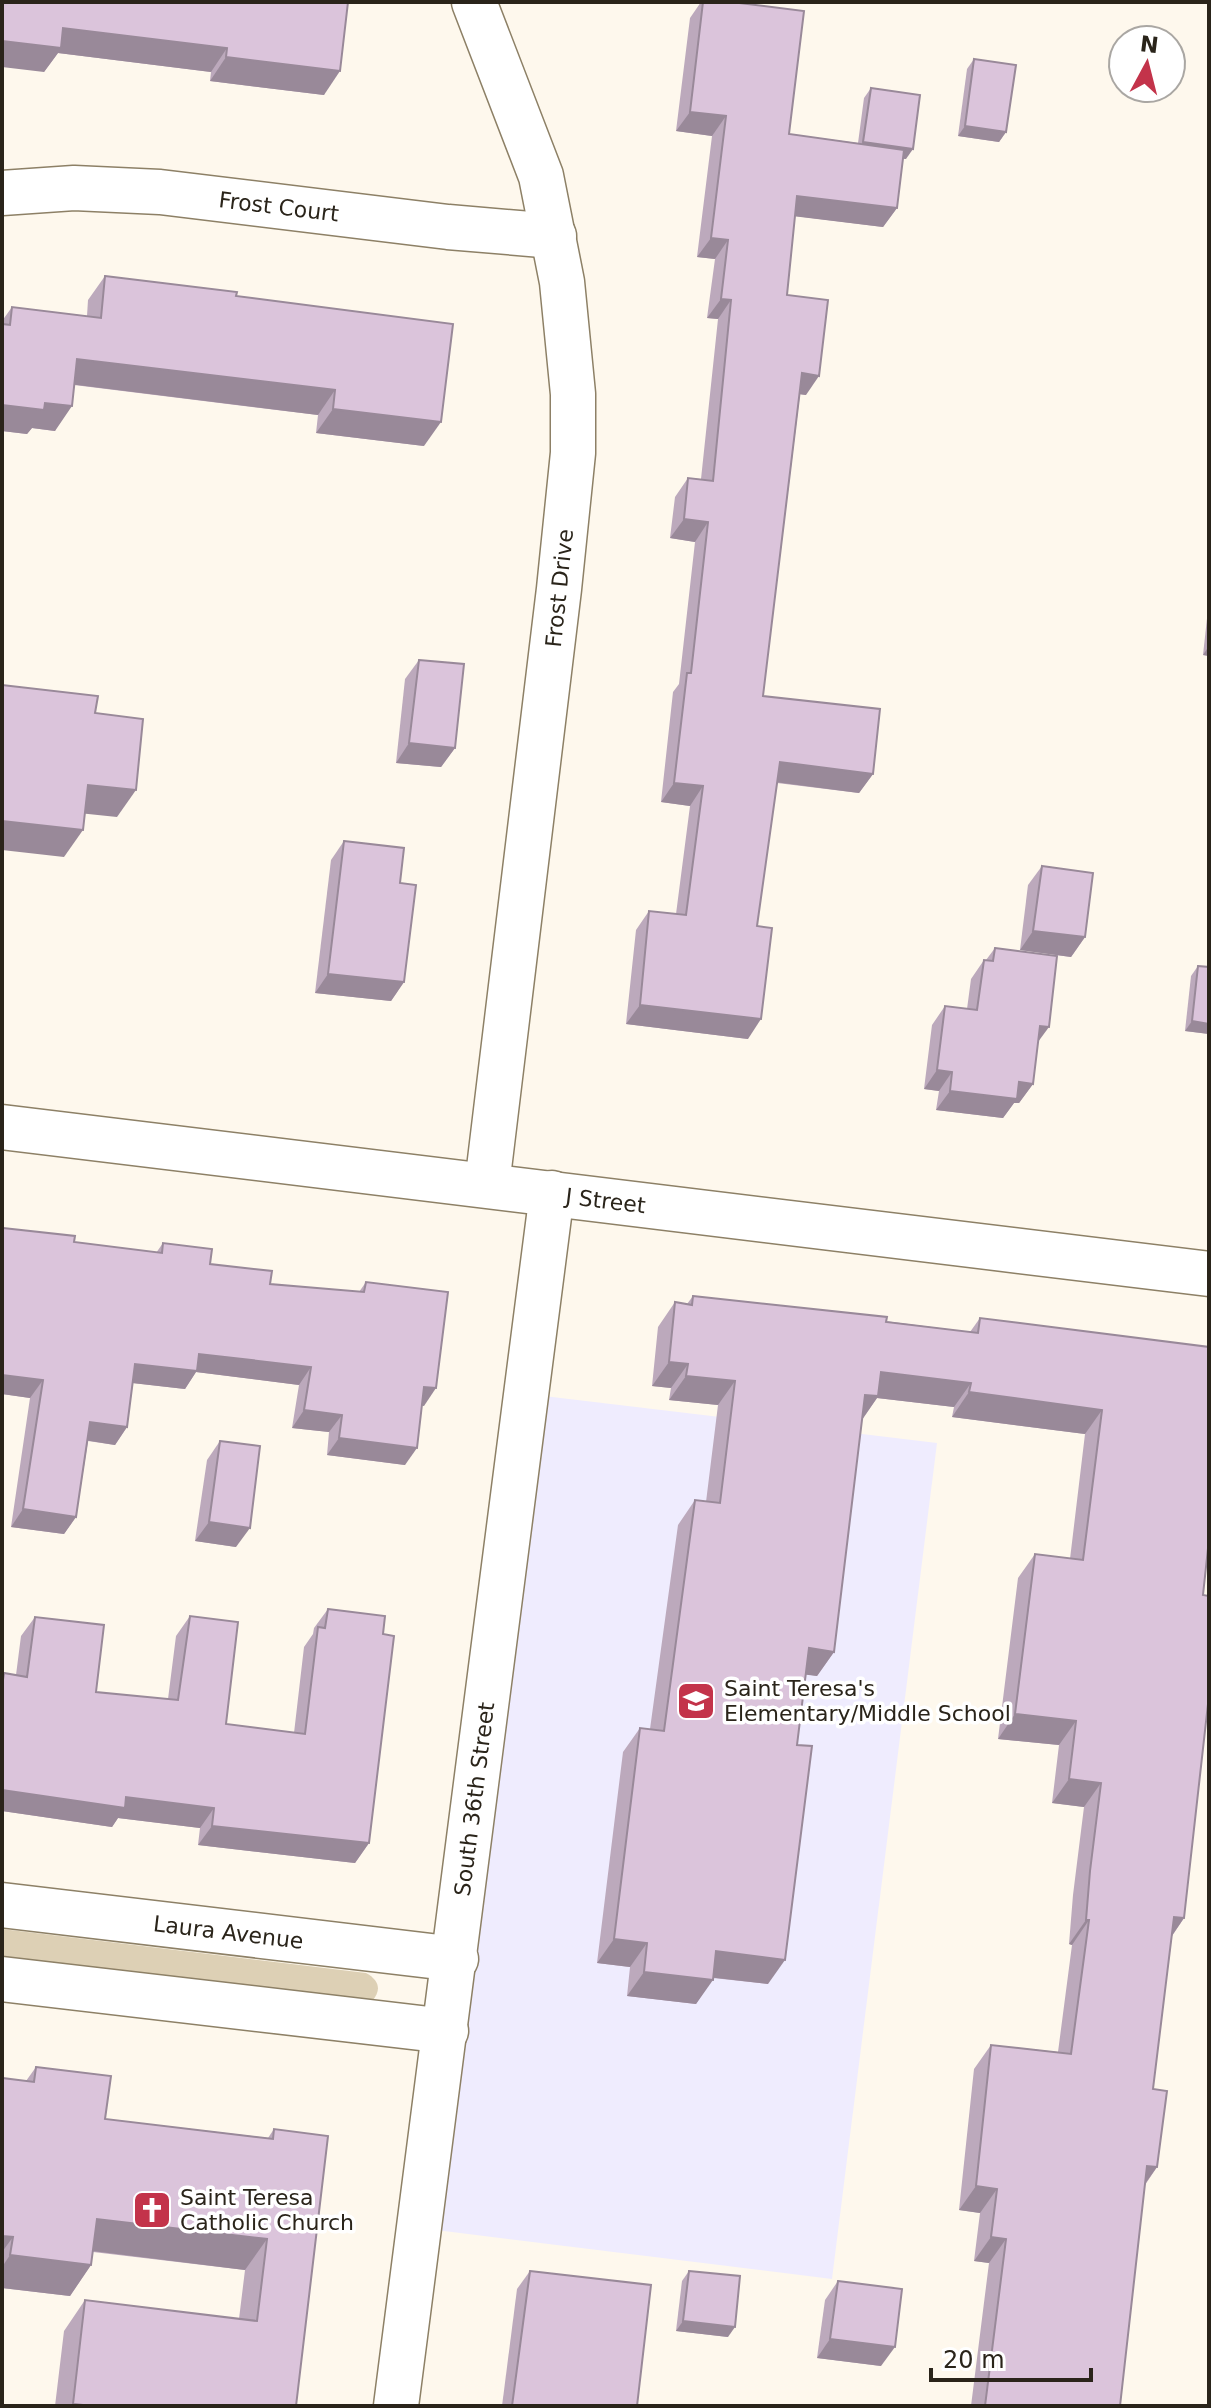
<svg xmlns="http://www.w3.org/2000/svg" width="1211" height="2408" font-family="'DejaVu Sans',sans-serif">
  <style>
    .education { fill: #efecfe }
    .green { fill: #ddd0b5 }
    .lines { fill: none; stroke-linecap: round; stroke-linejoin: round }
    .minor-casing { stroke: #8d8066; stroke-width: 47 }
    .minor { stroke: #fff; stroke-width: 44 }
    .wall { fill: #bca9bc }
    .shaded-wall { fill: #998999 }
    .building { fill: #dbc4db; stroke: #998999; stroke-width: 2 }
    .labels { text-anchor: middle; stroke-width: 7; stroke-linejoin: round; paint-order: stroke }
    .street-label { font-size: 22px; fill: #2a241a; stroke: #fff }
    .poi-label { font-size: 22px; fill: #2a241a; stroke: #fff; text-anchor: start }
  </style>
  <rect width="100%" height="100%" fill="#fef8ed"/>
  <path class="education" d="M527 1394 937 1443 832 2279 420 2228Z"/>
  <path class="green" d="M2 1929 366 1973C379 1980 382 1990 372 2001L2 1959Z"/>
  <g class="lines">
    <defs>
      <g id="minor">
        <path d="M474 2 541 176 562 282 573 394V453L559 589 487 1185"/>
        <path id="s1" d="M2 193 74 188 160 192 448 227 554 236"/>
        <path id="s2" d="M2 1127 1209 1274"/>
        <path id="s3" d="M2 1905 456 1959"/>
        <path d="M2 1979 446 2031"/>
        <path id="s4" d="M396 2406 552 1193"/>
      </g>
    </defs>
    <use href="#minor" class="minor-casing"/>
    <use href="#minor" class="minor"/>
  </g>
  <g class="wall">
    <path d="M2 2H348L324 95 210 81 211 72 58 53 44 72Z"/>
    <path d="M701 2H731L789 134 858 143 864 98 871 88 906 159H903L897 208 883 227 795 216 787 295 806 395 800 394 763 696 873 774 859 793 777 783 757 926 748 1039 626 1024 636 930 649 911 676 914 690 806 661 802 673 692 679 684 695 542 670 538 675 497 688 478 701 479 718 319 707 318 715 259 697 257 712 136 676 131 690 18Z"/>
    <path d="M974 59 1006 132 999 142 958 136 967 69Z"/>
    <path d="M105 276 236 296 424 446 316 433 318 415 74 385 55 431 32 428 27 434 2 431V321L12 307 87 316 88 300Z"/>
    <path d="M1209 600V656L1203 655Z"/>
    <path d="M419 660 455 748 441 767 396 763 405 679Z"/>
    <path d="M344 841 400 883 404 982 391 1001 315 993 331 860Z"/>
    <path d="M1042 866 1085 937 1071 957 1020 950 1028 885Z"/>
    <path d="M995 948 1038 1042 1033 1084 1019 1103H1014L1003 1118 936 1110 939 1091 924 1089 932 1025 945 1006 967 1009 971 979 984 960H986Z"/>
    <path d="M1198 966 1209 967V1034L1185 1031 1191 976Z"/>
    <path d="M3 1228 74 1242 156 1253 163 1243 210 1264 270 1284 359 1292 366 1282 424 1406 422 1405 405 1465 327 1455 329 1432 292 1428 299 1385 196 1372 185 1389 133 1383 127 1427 115 1445 88 1441 76 1517 64 1534 11 1527 30 1398 2 1394Z"/>
    <path d="M693 1296 970 1332 980 1318 1209 1347 1203 1595 1184 1918 1172 1936 1153 2089 1157 2167 1145 2185 1120 2406H971L989 2263 974 2261 980 2213 959 2210 974 2069 991 2045 1058 2052 1072 1945 1069 1944 1073 1895 1084 1807 1052 1803 1059 1745 998 1739 1018 1578 1035 1554 1070 1559 1085 1434 952 1417 954 1407 877 1398 862 1420 834 1652 817 1676 805 1674 768 1984 713 1978 696 2004 627 1996 630 1967 597 1963 623 1752 640 1728 650 1729 678 1525 695 1500 706 1502 718 1405 669 1400 671 1388 652 1386 658 1327 675 1302 687 1304Z"/>
    <path d="M220 1441 236 1547 195 1541 207 1460Z"/>
    <path d="M328 1609 383 1634 369 1843 355 1863 198 1845 200 1828 118 1818 112 1827 2 1811V1676L4 1673 16 1675 21 1636 35 1617 96 1692 168 1699 176 1636 190 1616 226 1724 294 1733 304 1647 313 1634 314 1628Z"/>
    <path d="M36 2067 105 2119 268 2138 274 2129 296 2406H55L64 2331 85 2300 239 2319 245 2270 93 2252 91 2265 70 2296 2 2288V2078L26 2081Z"/>
    <path d="M530 2271 637 2406H502L517 2289Z"/>
    <path d="M689 2271 728 2337 676 2331 682 2281Z"/>
    <path d="M838 2281 881 2366 817 2358 825 2300Z"/>
  </g>
  <g class="shaded-wall">
    <path d="M63 28 227 48 211 72 58 53 44 72 2 67V41Z"/>
    <path d="M226 57 340 71 324 95 210 81Z"/>
    <path d="M690 112 726 116 712 136 676 131Z"/>
    <path d="M965 126 1006 132 999 142 958 136Z"/>
    <path d="M863 142 913 149 906 159 856 152Z"/>
    <path d="M797 196 897 208 883 227 784 215Z"/>
    <path d="M711 238 728 240 715 259 697 257Z"/>
    <path d="M721 299 731 300 718 319 707 318Z"/>
    <path d="M77 359 335 390 318 415 61 383Z"/>
    <path d="M802 373 819 376 806 395 789 393Z"/>
    <path d="M45 403 72 406 55 431 32 428 27 434 2 431V405Z"/>
    <path d="M333 409 441 422 424 446 316 433Z"/>
    <path d="M684 519 708 522 695 542 670 538Z"/>
    <path d="M1209 646V656L1203 655Z"/>
    <path d="M409 743 455 748 441 767 396 763Z"/>
    <path d="M780 762 873 774 859 793 767 781Z"/>
    <path d="M674 783 703 786 690 806 661 802Z"/>
    <path d="M88 785 136 790 117 817 69 812Z"/>
    <path d="M2 821 83 830 64 857 2 850Z"/>
    <path d="M1033 931 1085 937 1071 957 1020 950Z"/>
    <path d="M328 974 404 982 391 1001 315 993Z"/>
    <path d="M640 1005 761 1019 748 1039 626 1024Z"/>
    <path d="M1192 1021 1209 1024V1034L1185 1031Z"/>
    <path d="M1040 1026 1049 1027 1035 1046Z"/>
    <path d="M937 1070 952 1072 939 1091 924 1089Z"/>
    <path d="M1019 1082 1033 1084 1019 1103H1014L1003 1118 936 1110 950 1091Z"/>
    <path d="M199 1354 311 1367 299 1385 196 1372 185 1389 123 1382 135 1364Z"/>
    <path d="M669 1362 688 1364 671 1388 652 1386Z"/>
    <path d="M881 1372 971 1383 954 1407 877 1398 861 1421 848 1419Z"/>
    <path d="M2 1375 43 1380 30 1398 2 1394Z"/>
    <path d="M686 1376 735 1381 718 1405 669 1400Z"/>
    <path d="M424 1387 436 1388 424 1406 412 1404Z"/>
    <path d="M969 1392 1102 1410 1085 1434 952 1417Z"/>
    <path d="M304 1410 342 1415 329 1432 292 1428Z"/>
    <path d="M90 1422 127 1427 115 1445 78 1439Z"/>
    <path d="M339 1438 417 1448 405 1465 327 1455Z"/>
    <path d="M23 1509 76 1517 64 1534 11 1527Z"/>
    <path d="M209 1522 250 1528 236 1547 195 1541Z"/>
    <path d="M809 1648 834 1652 817 1676 792 1673Z"/>
    <path d="M1015 1714 1076 1721 1059 1745 998 1739Z"/>
    <path d="M1069 1779 1101 1783 1084 1807 1052 1803Z"/>
    <path d="M2 1790 126 1797 214 1808 200 1828 118 1818 112 1827 2 1811Z"/>
    <path d="M212 1826 369 1843 355 1863 198 1845Z"/>
    <path d="M1174 1917 1184 1918 1167 1943Z"/>
    <path d="M1086 1920H1089L1072 1945 1069 1944Z"/>
    <path d="M614 1939 647 1943 630 1967 597 1963Z"/>
    <path d="M716 1951 785 1960 768 1984 699 1976Z"/>
    <path d="M644 1972 713 1980 696 2004 627 1996Z"/>
    <path d="M1147 2166 1157 2167 1140 2191Z"/>
    <path d="M976 2186 997 2189 980 2213 959 2210Z"/>
    <path d="M97 2219 267 2239 245 2270 76 2249Z"/>
    <path d="M2 2236 13 2237 2 2252Z"/>
    <path d="M991 2237 1006 2239 989 2263 974 2261Z"/>
    <path d="M10 2255 91 2265 70 2296 2 2288V2267Z"/>
    <path d="M683 2321 735 2327 728 2337 676 2331Z"/>
    <path d="M830 2339 895 2347 881 2366 817 2358Z"/>
  </g>
  <g class="building">
    <path d="M2 2H348L340 71 226 57 227 48 63 28 61 48 2 41Z"/>
    <path d="M703 2H731L804 11 789 134 904 150 897 208 797 196 787 295 828 300 819 376 802 373 763 696 880 709 873 774 780 762 757 926 772 928 761 1019 640 1005 649 911 686 915 703 786 674 783 687 673H691L708 522 684 519 688 478 713 481 731 300 721 299 728 240 711 238 726 116 690 112Z"/>
    <path d="M974 59 1016 65 1006 132 965 126Z"/>
    <path d="M871 88 920 95 913 149 863 142Z"/>
    <path d="M105 276 237 292 236 296 453 324 441 422 333 409 335 390 77 359 72 406 45 403 44 410 2 405V324L10 325 12 307 101 318Z"/>
    <path d="M419 660 464 664 455 748 409 743Z"/>
    <path d="M2 685 98 696 95 713 143 719 136 790 88 785 83 830 2 821Z"/>
    <path d="M344 841 404 848 400 883 416 885 404 982 328 974Z"/>
    <path d="M1042 866 1093 873 1085 937 1033 931Z"/>
    <path d="M995 948 1057 956 1049 1027 1040 1026 1033 1084 1019 1082 1017 1099 950 1091 952 1072 937 1070 945 1006 977 1010 984 960 993 961Z"/>
    <path d="M1198 966 1209 967V1024L1192 1021Z"/>
    <path d="M3 1228 75 1236 74 1242 162 1253 163 1243 212 1249 210 1264 272 1271 270 1284 364 1292 366 1282 448 1292 436 1388 424 1387 417 1448 339 1438 342 1415 304 1410 311 1367 199 1354 197 1371 135 1364 127 1427 90 1422 76 1517 23 1509 43 1380 2 1375Z"/>
    <path d="M693 1296 887 1317 886 1322 978 1333 980 1318 1209 1347V1539L1203 1595 1209 1596V1695L1184 1918 1174 1917 1153 2089 1167 2091 1157 2167 1147 2166 1120 2406H985L1006 2239 991 2237 997 2189 976 2186 991 2045 1071 2054 1089 1920H1086L1090 1871 1101 1783 1069 1779 1076 1721 1015 1714 1035 1554 1083 1560 1102 1410 969 1392 971 1383 881 1372 878 1396 865 1395 834 1652 809 1648 797 1745 812 1746 785 1960 716 1951 713 1980 644 1972 647 1943 614 1939 640 1728 664 1731 695 1500 720 1503 735 1381 686 1376 688 1364 669 1362 675 1302 692 1305Z"/>
    <path d="M220 1441 260 1446 250 1528 209 1522Z"/>
    <path d="M328 1609 385 1616 383 1634 394 1636 369 1843 212 1826 214 1808 126 1797 125 1808 2 1790V1686L4 1673 27 1677 35 1617 104 1625 96 1692 178 1700 190 1616 238 1622 226 1724 305 1734 318 1627 325 1628Z"/>
    <path d="M36 2067 111 2076 105 2119 273 2139 274 2129 328 2136 296 2406H93L73 2404 85 2300 257 2321 267 2239 97 2219 91 2265 10 2255 13 2237 2 2236V2078L34 2082Z"/>
    <path d="M530 2271 651 2285 637 2406H512Z"/>
    <path d="M689 2271 740 2276 735 2327 683 2321Z"/>
    <path d="M838 2281 902 2289 895 2347 830 2339Z"/>
  </g>
  <defs>
    <symbol id="school-square" viewBox="-11 -11 22 22"><rect x="-9" y="-9" width="18" height="18" rx="4" fill="#c3334a" stroke="#fff"/><path d="M0-5L7-2L0 1L-7-2ZM-4 1L0 2.5L4 1V4Q0 6-4 4Z" fill="#fff"/></symbol>
    <symbol id="church-square" viewBox="-11 -11 22 22"><rect x="-9" y="-9" width="18" height="18" rx="4" fill="#c3334a" stroke="#fff"/><path d="M-1.2-6h2.4v3.5h3.3v2.4h-3.3V6h-2.4V-.1h-3.3v-2.4h3.3Z" fill="#fff"/></symbol>
  </defs>
  <g fill-rule="evenodd">
    <use href="#school-square" x="674" y="1679" width="44" height="44"/>
    <use href="#church-square" x="130" y="2188" width="44" height="44"/>
  </g>
  <g class="labels">
    <g class="street-label">
      <text dy="8" stroke="none"><textPath href="#s1" startOffset="278">Frost Court</textPath></text>
      <text transform="translate(559 588) rotate(-84)" y="8">Frost Drive</text>
      <text dy="8" stroke="none"><textPath href="#s2" startOffset="608">J Street</textPath></text>
      <text dy="8" stroke="none"><textPath href="#s4" startOffset="612">South 36th Street</textPath></text>
      <text dy="8" stroke="none"><textPath href="#s3" startOffset="228">Laura Avenue</textPath></text>
    </g>
    <g class="poi-label">
      <text x="724" y="1696">Saint Teresa's<tspan x="724" dy="25">Elementary/Middle School</tspan></text>
      <text x="180" y="2205">Saint Teresa<tspan x="180" dy="25">Catholic Church</tspan></text>
    </g>
  </g>
  <rect width="1211" height="2408" fill="none" stroke="#2a241a" stroke-width="8"/>
  <g transform="translate(1147 64) rotate(7)"><circle r="38" fill="#ffffff" stroke="#aaa7a3" stroke-width="2"/>
  <path d="M0-6L14 30L0 20L-14 30Z" fill="#c3334a"/>
  <text y="-12" font-size="22" font-weight="bold" text-anchor="middle" fill="#2a241a">N</text>
  </g>
  <path d="M931 2368v12h160v-12" fill="none" stroke="#2a241a" stroke-width="4"/>
  <text x="943" y="2368" font-size="24" fill="#2a241a" stroke="#ffffff" stroke-width="6" paint-order="stroke">20 m</text>
</svg>
